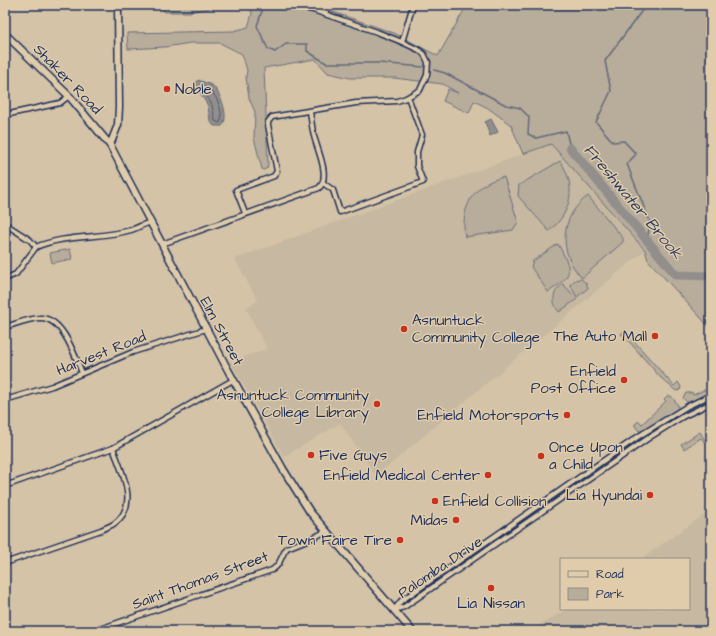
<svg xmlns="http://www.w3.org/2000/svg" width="716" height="636" font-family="'Architects Daughter',sans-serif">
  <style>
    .built { fill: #c6b8a1 }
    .green { fill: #b8ad9b; stroke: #6a6e7c }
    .water { fill: #928e8c; stroke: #62687a }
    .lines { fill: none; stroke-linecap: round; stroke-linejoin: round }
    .shore { stroke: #4b5570; stroke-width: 1 }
    .stream { stroke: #62687a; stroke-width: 1.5 }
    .river { stroke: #928e8c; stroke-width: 9 }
    .street-casing { stroke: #1b2f5e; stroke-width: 7 }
    .secondary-casing { stroke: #1b2f5e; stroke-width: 9 }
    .street { stroke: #e0ccaa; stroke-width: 4 }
    .secondary { stroke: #e0ccaa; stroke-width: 6 }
    .poi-dot { fill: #c8321e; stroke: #e0ccaa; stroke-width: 1.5 }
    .labels { text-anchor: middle; stroke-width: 3; stroke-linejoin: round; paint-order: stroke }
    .street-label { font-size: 15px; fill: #1b2f5e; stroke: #e0ccaa }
    .poi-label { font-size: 15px; fill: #1b2f5e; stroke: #e0ccaa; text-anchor: end }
    .water-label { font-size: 16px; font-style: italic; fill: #2d3d65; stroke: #e0ccaa }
  </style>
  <rect width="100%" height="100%" fill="#d4c3a6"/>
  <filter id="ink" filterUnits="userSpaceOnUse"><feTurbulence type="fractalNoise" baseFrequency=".025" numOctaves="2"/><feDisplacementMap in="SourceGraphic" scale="8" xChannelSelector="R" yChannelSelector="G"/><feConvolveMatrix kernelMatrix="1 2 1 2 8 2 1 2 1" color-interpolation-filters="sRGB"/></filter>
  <g filter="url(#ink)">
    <g class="built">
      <path d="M551 144 645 250 376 476 340 423 284 457 263 418 230 362 267 349 246 308 258 301 235 259Z"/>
      <path d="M711 510V631H529L568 609H689V559H641Z"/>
    </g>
    <g class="green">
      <path d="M157 5H225L190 12H165Z"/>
      <path d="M240 5H320L319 7 394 33 438 56 467 5H711V329L648 260 645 250 551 144 523 154 511 125 488 108 474 101 469 113 443 101 448 89 458 93 443 84 394 78H350L328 73 315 59 264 68 268 165 267 168 264 170 262 169 254 138 255 112 249 98 246 77 247 70 242 54 220 43H190L165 47 128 49 127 33 234 31 248 27 252 14 250 6Z"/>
      <path d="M560 161C577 185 572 213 549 231L518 196 519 185Z"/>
      <path d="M504 177 518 222 513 230 465 237C460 208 473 183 504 177Z"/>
      <path d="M588 196 623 238V242L582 278C558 253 559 217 588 196Z"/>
      <path d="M558 244C572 270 575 275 548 292L531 267 533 261Z"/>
      <path d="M70 249 72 259 52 263 50 253Z"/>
      <path d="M581 279 586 283 588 288 577 297 570 285 575 280Z"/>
      <path d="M563 284 577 299 559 312C551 302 552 292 563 284Z"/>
      <path d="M625 331 674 386 678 382 681 387 680 390 676 391 660 377 627 339 621 334Z"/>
      <path d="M711 387V393L691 402H687L683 398 686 393H689L692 392 693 395Z"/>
      <path d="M667 396H671L678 405V409L643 431H639L635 426V424L639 421 642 424 666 401 664 399Z"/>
      <path d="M700 432 706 442 705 443 701 438 684 449 681 444Z"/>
    </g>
    <g class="water">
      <path d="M198 80C203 82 208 83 213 86 221 94 230 118 222 126H214L210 121 208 106 196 86V82Z"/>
      <path d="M491 119 498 132 490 136 485 122Z"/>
    </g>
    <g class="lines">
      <path class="shore" d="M204 87C215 88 225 114 220 123L215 121 212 105 203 89Z"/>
      <g class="stream">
        <path d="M646 5 605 61 611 91 596 122 613 142 624 141 636 154 627 164 650 222 647 241"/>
        <path d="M262 11 257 26 268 49 275 52 286 44H307V51L326 63H379L423 67"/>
        <path d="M434 70 445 73 506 105 520 108 529 117 528 134 536 138 566 131 570 148"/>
      </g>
      <path class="river" d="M570 148 676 275 711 276"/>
      <defs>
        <g id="street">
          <path d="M325 14 328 5"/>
          <path d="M402 42 413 5"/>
          <path d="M5 115 60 103 69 96"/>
          <path d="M323 183 333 190 340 212 423 182 417 166V152L422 135 408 97"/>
          <path d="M245 213 236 190 274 176 277 171 268 125V122L272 117 356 103 397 101 406 98 420 90 427 75 428 62 424 54 419 50 402 42 377 32 313 10 293 5"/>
          <path d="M5 224 30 240 36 247"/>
          <path d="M162 244 319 188C331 177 317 149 314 136 312 128 311 119 310 111"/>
          <path d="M5 279 16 274 36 247C67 234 100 239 131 230 137 228 144 224 151 222"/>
          <path d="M5 327C16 324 29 318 41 318 63 318 75 356 82 373"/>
          <path d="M5 400 52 386 133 352 206 329"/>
          <path d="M5 486 113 448 233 380"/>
          <path d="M5 563 101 530C105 528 111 526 115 523 140 504 121 471 113 448"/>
          <path d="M394 610 401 601 639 436 686 407 711 395"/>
          <path d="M394 610 404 607 650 437 682 417 711 403"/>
          <path d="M94 631 272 570C282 564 280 556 287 548L317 536 326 531"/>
        </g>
        <g id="secondary">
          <path d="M5 34 69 96 110 145 228 370 283 469 310 512 412 631"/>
          <path d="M110 145 118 125 119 107 118 5"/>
        </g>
      </defs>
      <use href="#street" class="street-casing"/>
      <use href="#secondary" class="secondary-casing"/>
      <use href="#street" class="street"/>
      <use href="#secondary" class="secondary"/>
    </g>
  </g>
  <g class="poi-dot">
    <circle cx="167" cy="89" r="4"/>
    <circle cx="404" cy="329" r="4"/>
    <circle cx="655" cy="336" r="4"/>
    <circle cx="624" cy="380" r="4"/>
    <circle cx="377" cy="404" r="4"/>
    <circle cx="567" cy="415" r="4"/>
    <circle cx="311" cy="455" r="4"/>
    <circle cx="541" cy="456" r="4"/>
    <circle cx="488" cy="475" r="4"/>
    <circle cx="650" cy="495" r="4"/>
    <circle cx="435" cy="501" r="4"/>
    <circle cx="456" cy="520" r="4"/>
    <circle cx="400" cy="540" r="4"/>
    <circle cx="491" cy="588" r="4"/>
  </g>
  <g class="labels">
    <g class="street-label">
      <text transform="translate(68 79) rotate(46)" y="5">Shaker Road</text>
      <text transform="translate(222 331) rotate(62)" y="5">Elm Street</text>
      <text transform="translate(101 353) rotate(-22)" y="5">Harvest Road</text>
      <text transform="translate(440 567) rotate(-34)" y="5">Palomba Drive</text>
      <text transform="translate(200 580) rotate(-20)" y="5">Saint Thomas Street</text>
    </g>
    <g class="poi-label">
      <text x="175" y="94" text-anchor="start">Noble</text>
      <text x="412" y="325" text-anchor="start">Asnuntuck<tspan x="412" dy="17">Community College</tspan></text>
      <text x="647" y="341">The Auto Mall</text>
      <text x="616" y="376">Enfield<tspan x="616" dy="17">Post Office</tspan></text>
      <text x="369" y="400">Asnuntuck Community<tspan x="369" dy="17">College Library</tspan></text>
      <text x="559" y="420">Enfield Motorsports</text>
      <text x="549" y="452" text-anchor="start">Once Upon<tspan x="549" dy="17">a Child</tspan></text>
      <text x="319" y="460" text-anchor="start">Five Guys</text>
      <text x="480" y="480">Enfield Medical Center</text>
      <text x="642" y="500">Lia Hyundai</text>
      <text x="443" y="506" text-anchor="start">Enfield Collision</text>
      <text x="448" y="525">Midas</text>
      <text x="392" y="545">Town Faire Tire</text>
      <text x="491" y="608" text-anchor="middle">Lia Nissan</text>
    </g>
    <g class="water-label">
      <text transform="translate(634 201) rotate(50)" y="6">Freshwater Brook</text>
    </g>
  </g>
  <rect width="716" height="636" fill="none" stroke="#e0ccaa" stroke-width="20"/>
  <rect x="10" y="10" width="696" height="616" fill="none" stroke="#1b2f5e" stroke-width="1.5" filter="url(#ink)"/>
  <rect x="560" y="558" width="130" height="52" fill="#e0ccaa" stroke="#918d8c"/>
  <rect x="568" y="571" width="20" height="6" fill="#e0ccaa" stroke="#918d8c"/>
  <text x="596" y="578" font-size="12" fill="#1b2f5e">Road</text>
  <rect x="568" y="588" width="20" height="12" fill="#b8ad9b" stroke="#918d8c"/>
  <text x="596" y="598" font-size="12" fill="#1b2f5e">Park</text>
</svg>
